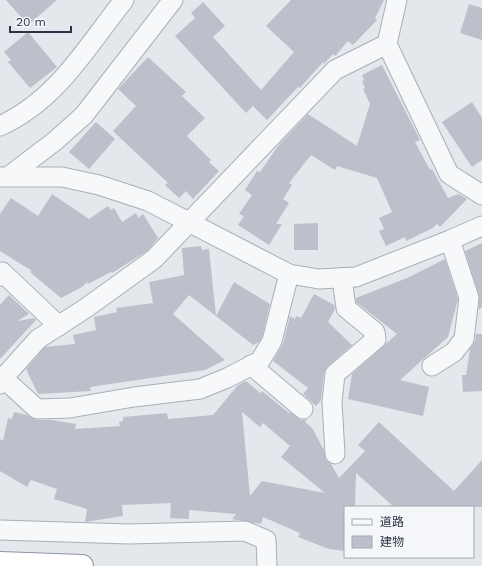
<svg xmlns="http://www.w3.org/2000/svg" width="482" height="566" font-family="'Work Sans','Noto Sans JP',sans-serif">
  <style>
    .building { fill: #bbc0ca; fill-rule: evenodd }
    .lines { fill: none; stroke-linecap: round; stroke-linejoin: round }
    .minor-casing { stroke: #a9aeb7; stroke-width: 21 }
    .highway-casing { stroke: #8b94a3; stroke-width: 24 }
    .minor { stroke: #f7f8fa; stroke-width: 19 }
    .highway { stroke: #fff; stroke-width: 22 }
  </style>
  <rect width="100%" height="100%" fill="#e4e7ec"/>
  <g class="building">
    <path d="M6 0H57L28 25Z"/>
    <path d="M291 0H384L375 18 377 20 353 45 348 41 335 56 333 54 324 64 323 62 300 88 298 87 267 120 253 106 246 113 175 36 195 18 191 13 203 2 225 26 213 37 261 90 294 52 266 26Z"/>
    <path d="M469 4 482 8V40L460 33Z"/>
    <path d="M28 32 57 67 30 88 8 62 11 60 4 52Z"/>
    <path d="M148 57 186 92 182 96 205 118 187 136 211 160 209 162 219 171 193 199 186 191 179 198 165 185 168 183 113 131 136 106 118 89Z"/>
    <path d="M382 65 420 140 415 142 430 170 432 169 448 198 459 194 467 199 440 227 437 224 433 228 406 241 405 237 386 246 379 231 384 229 379 218 392 212 377 178 337 166 335 170 311 155 289 183 292 185 283 199 289 203 276 224H282L269 245 238 225 244 216 239 214 252 195 245 190 257 171 260 172 278 146 308 114 357 146 370 104 363 89 365 88 362 81 364 80 362 75Z"/>
    <path d="M472 102 482 118V160L472 167 442 122Z"/>
    <path d="M96 122 115 139 89 169 69 152Z"/>
    <path d="M52 194 89 219 108 206 111 210 114 208 122 222 136 213 138 218 143 214 158 238 147 251 112 273 111 272 88 284 87 282 82 287 61 298 30 272 32 271 0 251V214L11 198 38 216Z"/>
    <path d="M318 223V250H294V224Z"/>
    <path d="M482 243V307L479 310V295L465 251Z"/>
    <path d="M201 246 202 250 209 249 216 316 234 282 270 304 262 337 259 342 253 345 189 295 173 314 225 360 205 370 90 387 91 391 38 394 26 369 45 347 75 344 73 335 96 330 94 317 117 312 116 308 153 303 149 282 184 275 182 248Z"/>
    <path d="M445 259 458 299 448 337 400 380 429 387 423 416 348 399 352 374 397 334 356 302V298L407 278Z"/>
    <path d="M314 294 334 305 335 309 328 322 352 345 328 366 324 373 321 400 316 406 303 394 308 388 273 361 283 344 290 316 295 319 296 316 301 318Z"/>
    <path d="M9 295 29 314 17 321 35 318 36 320 0 359V305Z"/>
    <path d="M476 334H482V391L463 392 462 375H466L470 349 475 341Z"/>
    <path d="M246 381 260 393 262 391 289 413 290 412 301 420 307 419 305 422 312 428 324 450 326 460 331 464 339 478 365 451 358 445 379 422 454 491 482 460V507H394L356 473 355 507H345V551L329 549 298 537 300 533 263 517 261 524 232 519 236 514 189 510V519L170 518 171 503 122 505 123 516 85 522 87 509 54 499 57 489 31 480 27 487 0 471V439L3 441 8 418 12 419 14 412 27 415 37 420H52L76 424 75 429 120 426 119 422 123 421V417L167 413 168 419 213 415 238 385ZM242 412 260 427 263 423 290 446 281 457 325 493 262 481 250 496Z"/>
  </g>
  <g class="lines">
    <defs>
      <g id="minor">
        <path d="M397 0 387 44 449 174 482 195"/>
        <path d="M0 126C57 100 86 48 124 0"/>
        <path d="M9 176 55 141 84 115 173 0"/>
        <path d="M0 177H62L99 185 148 201 289 274 319 279 356 277 450 240 482 226"/>
        <path d="M0 276 2 272 59 326"/>
        <path d="M251 365 303 409"/>
        <path d="M432 366 454 352 464 339 469 298 450 240"/>
        <path d="M3 378 37 409 70 408 134 397 200 389 227 378 260 361 272 341 289 274"/>
        <path d="M0 384 5 376 38 339 86 308 154 259 335 70 387 44"/>
        <path d="M335 454 332 402 335 374 376 339 375 332 346 308 342 278"/>
        <path d="M0 530 129 534 245 531 266 540 267 566"/>
      </g>
      <path id="highway" d="M0 563 82 566"/>
    </defs>
    <use href="#minor" class="minor-casing"/>
    <use href="#highway" class="highway-casing"/>
    <use href="#minor" class="minor"/>
    <use href="#highway" class="highway"/>
  </g>
  <rect x="344" y="506" width="130" height="52" fill="#f4f6f9" stroke="#a4a8b1"/>
  <rect x="352" y="519" width="20" height="6" fill="#f7f8fa" stroke="#a4a8b1"/>
  <text x="380" y="526" font-size="12" fill="#2b3445">道路</text>
  <rect x="352" y="536" width="20" height="12" fill="#bbc0ca" stroke="#a4a8b1"/>
  <text x="380" y="546" font-size="12" fill="#2b3445">建物</text>
  <path d="M10 26v6h61v-6" fill="none" stroke="#2b3445" stroke-width="2"/>
  <text x="16" y="26" font-size="12" fill="#2b3445" stroke="#f4f6f9" stroke-width="3" paint-order="stroke">20 m</text>
</svg>
